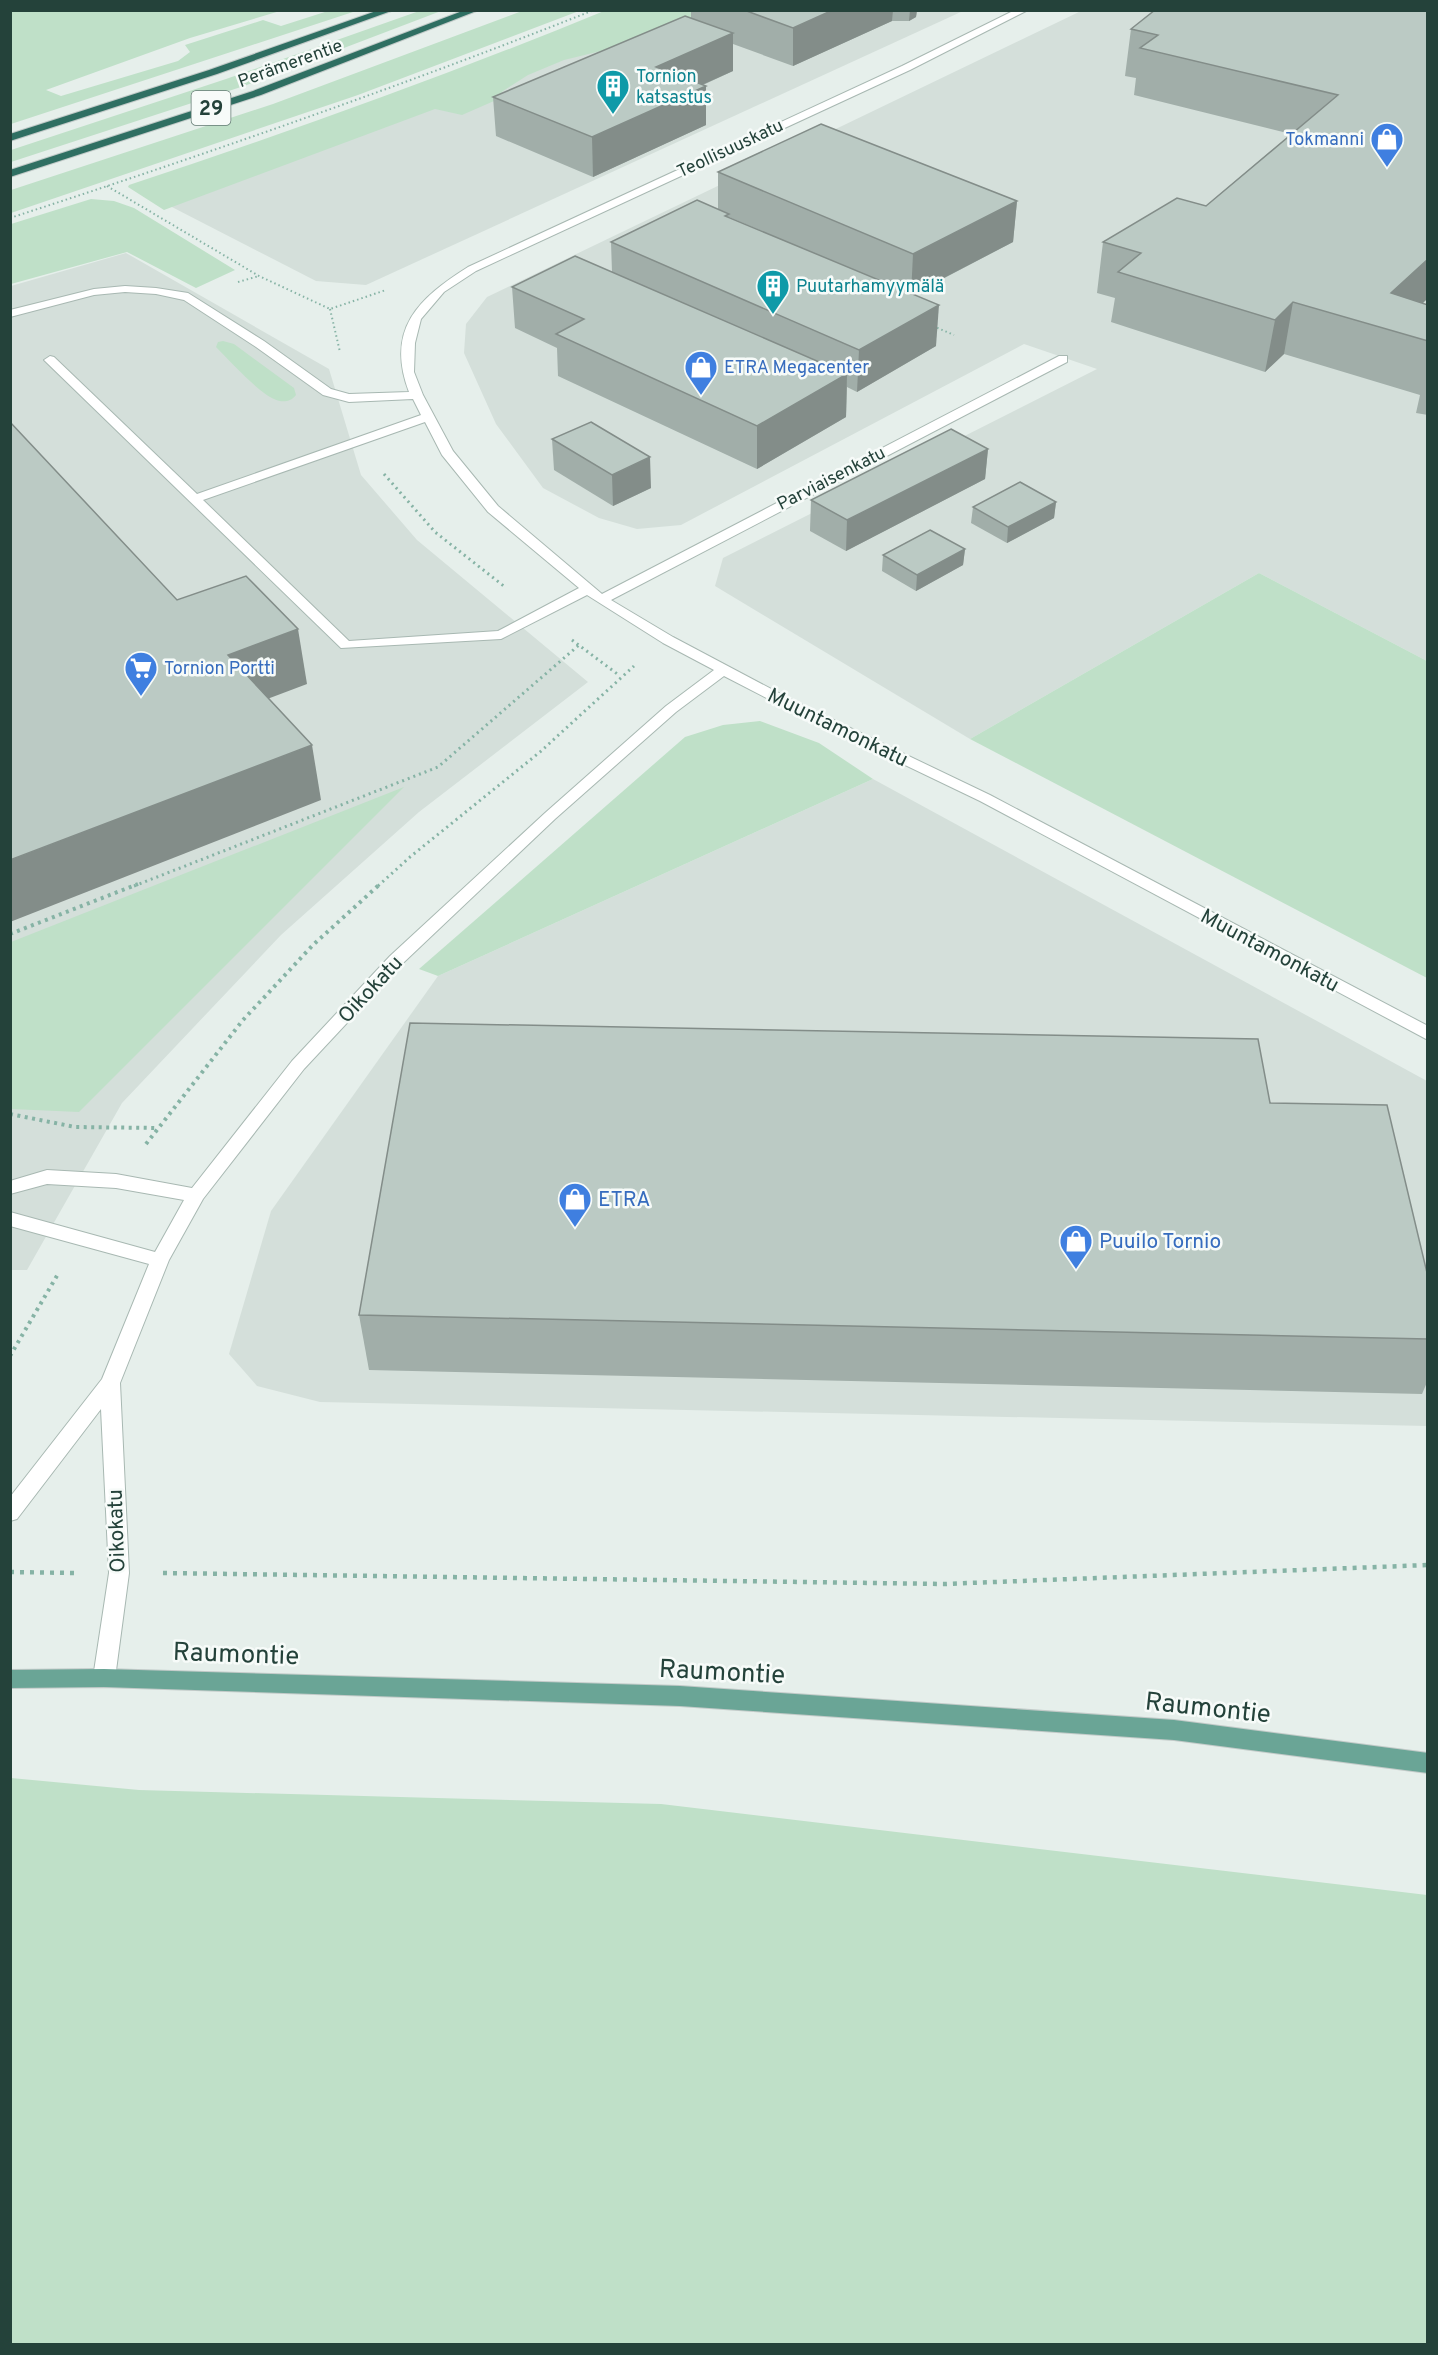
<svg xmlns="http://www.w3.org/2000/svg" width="1438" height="2355" font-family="Overpass,sans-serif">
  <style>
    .built { fill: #d4dfda }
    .green { fill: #bfe0c8 }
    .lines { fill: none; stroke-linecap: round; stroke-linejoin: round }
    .minor-casing { stroke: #a8b8b2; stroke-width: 2 }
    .major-casing { stroke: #c2cac8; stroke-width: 2 }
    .highway-casing { stroke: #c2cac8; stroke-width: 2 }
    .path-far3 { stroke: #86b3a5; stroke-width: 2; stroke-dasharray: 1.5 3; stroke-linecap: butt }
    .path-far2 { stroke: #86b3a5; stroke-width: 3; stroke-dasharray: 2 4; stroke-linecap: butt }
    .path-far1 { stroke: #86b3a5; stroke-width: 4; stroke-dasharray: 3 4.5; stroke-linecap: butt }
    .path { stroke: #86b3a5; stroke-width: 4.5; stroke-dasharray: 4 6; stroke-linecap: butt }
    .minor { fill: #fff; fill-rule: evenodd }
    .major { fill: #6aa596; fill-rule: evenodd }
    .highway { fill: #2f6f62; fill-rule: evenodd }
    .wall { fill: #a1aea9; fill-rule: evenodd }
    .shaded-wall { fill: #838d89 }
    .building { fill: #bbcac4; stroke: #838d89; stroke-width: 1.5 }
    .labels { text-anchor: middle; stroke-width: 5; stroke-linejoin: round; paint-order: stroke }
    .far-street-label { font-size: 18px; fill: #24423a; stroke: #f7fbf9 }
    .far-culture-label { font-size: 18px; fill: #0d838f; stroke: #f7fbf9; text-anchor: start }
    .far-shop-label { font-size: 18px; fill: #366cbe; stroke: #f7fbf9; text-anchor: start }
    .shield { fill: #f7fbf9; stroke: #637a73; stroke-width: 1.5 }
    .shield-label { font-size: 20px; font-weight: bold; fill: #24423a }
    .street-label { font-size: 21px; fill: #24423a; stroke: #f7fbf9 }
    .shop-label { font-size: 21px; fill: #366cbe; stroke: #f7fbf9; text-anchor: start }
    .near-street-label { font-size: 26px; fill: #24423a; stroke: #f7fbf9 }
  </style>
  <rect width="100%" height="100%" fill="#e6efeb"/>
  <g class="built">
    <path d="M640 11H963L366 285 316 281 168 205Z"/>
    <path d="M1081 11H1427V661L1259 573 970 739 715 586 723 558 1097 369 1024 344 681 525 637 529 599 518 543 488 496 424 464 353 466 324 487 297Z"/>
    <path d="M126 253 329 369 361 475 417 540 588 682 419 812 281 935 122 1103 27 1270H11V286Z"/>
    <path d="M873 779 1427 1081V1426L320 1402 257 1386 229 1354 271 1211 438 976Z"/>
  </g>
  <g class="green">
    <path d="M422 10 441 11 244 86 11 162V150L226 79Z"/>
    <path d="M10 11H280L190 38 46 90 61 96 178 61 190 52 185 45 263 20 281 26 328 11H356L11 124Z"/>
    <path d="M522 11H579L358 95 11 213V190L273 104Z"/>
    <path d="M604 11H711L601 51 564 60 528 75 503 91 494 101 462 115 435 109 164 210 128 187 129 185C289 132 448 75 604 11Z"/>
    <path d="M91 199 114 201 134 208 235 270 196 288 127 252 11 284V224Z"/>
    <path d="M223 341 234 344 294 388 296 395C291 402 282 403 274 399 258 392 230 361 216 347L218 342Z"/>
    <path d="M1259 573 1427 661V978L970 739Z"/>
    <path d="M760 721 819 743 873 779 438 976 419 969 685 737 723 725Z"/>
    <path d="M404 787 79 1112 11 1109V942Z"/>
    <path d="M11 1778 139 1790 661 1804 1427 1895V2344H11Z"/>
  </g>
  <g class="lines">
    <defs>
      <path id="minor" d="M1015 10H1028L910 70 476 271 444 292 421 319 415 343 414 372 423 395 453 451 498 506 602 594 1059 356H1067V362L611 600 673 637 792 700 990 795 1428 1026V1040L980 801 782 706 724 676 676 712 555 819 402 964 304 1069 203 1199 169 1260 120 1383 129 1573 115 1678 112 1685 104 1687 96 1685 93 1678 109 1573 101 1409 17 1519 10 1521V1497L102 1379 149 1264 10 1226V1212L155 1252 184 1200 116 1188 47 1184 10 1194V1181L47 1170 116 1174 192 1188 292 1061 390 956 545 813 666 706 714 670 663 643 587 595 501 639 341 648 44 360 50 356 54 357 197 494 421 415 413 399 349 402 323 395 256 347 184 300 156 294 125 292 94 295 10 317V310L94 289 125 286 156 288 188 293 264 341 331 389 349 394 409 392C385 329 419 298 468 267L902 66ZM425 422 442 455 488 512 579 588 498 631 349 641 203 500Z"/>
      <path id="major" d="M104 1669 680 1686 1174 1720 1428 1753V1773L1174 1740 680 1706 104 1687 10 1688V1670Z"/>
      <g id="highway">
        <path d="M379 10H394L217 74 10 141V134L209 70Z"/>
        <path d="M465 10H479L261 95 10 177V170L253 91Z"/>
      </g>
    </defs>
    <use href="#minor" class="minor-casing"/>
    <use href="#major" class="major-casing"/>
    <use href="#highway" class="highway-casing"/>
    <g class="path-far3">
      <path d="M107 186 259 276 330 309 386 290"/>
      <path d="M10 218C207 154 402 86 594 10"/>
      <path d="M238 282 259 276"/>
      <path d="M330 309 340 352"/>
      <path d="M933 326 954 335"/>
    </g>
    <g class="path-far2">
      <path d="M384 474 435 532 505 587"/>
      <path d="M572 640 620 676"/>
      <path d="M134 886 438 767 579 645"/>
      <path d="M378 886 410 857 540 752 634 666"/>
    </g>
    <g class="path-far1">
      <path d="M10 934 138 884"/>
      <path d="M10 1114 75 1127 158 1128"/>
      <path d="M146 1144 243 1020 313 945 380 884"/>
      <path d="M10 1356 58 1274"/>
    </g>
    <g class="path">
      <path d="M10 1572 74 1573"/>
      <path d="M163 1573 944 1584 1428 1565"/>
    </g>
    <use href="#minor" class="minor"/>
    <use href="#major" class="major"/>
    <use href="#highway" class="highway"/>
  </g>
  <g class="wall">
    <path d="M691 10H917L916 17 909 21H892L793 66 733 44V71L703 85 706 86V125L593 177 496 136 493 97 691 18Z"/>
    <path d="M1428 10V298L1423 303 1428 305V415L1416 413 1420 395 1284 354 1265 372 1111 322 1115 298 1097 293 1103 242 1206 206 1291 134 1134 95 1136 78 1125 76 1131 29Z"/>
    <path d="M718 172 1017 201 1013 242 914 294 936 346 857 392 847 387 846 417 757 469 558 376 557 348 515 328 512 287 612 272 611 242 718 209ZM729 217 780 239 729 218Z"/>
    <path d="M552 439 651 488 613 506 554 470Z"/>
    <path d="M988 449 985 479 846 551 810 531 811 500Z"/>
    <path d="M1056 502 1054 518 1007 543 971 523 973 507Z"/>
    <path d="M965 549 963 565 916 591 882 571 883 555Z"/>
    <path d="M1270 1103 1428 1277V1380L1422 1394 369 1370 359 1315Z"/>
  </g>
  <g class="shaded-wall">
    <path d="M833 10H893L892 21 793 66V28Z"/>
    <path d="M910 10H917L916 17 909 21Z"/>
    <path d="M733 33V71L657 105 656 67Z"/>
    <path d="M706 86V125L593 177 592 137Z"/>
    <path d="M1017 201 1013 242 911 295 913 254Z"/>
    <path d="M1428 259V298L1393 331 1391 293Z"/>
    <path d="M1293 302 1284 354 1265 372 1275 320Z"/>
    <path d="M939 305 936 346 857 392 859 350Z"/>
    <path d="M847 374 846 417 757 469V426Z"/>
    <path d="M988 449 985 479 846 551 847 520Z"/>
    <path d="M650 457 651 488 613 506 612 475Z"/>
    <path d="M1056 502 1054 518 1007 543 1008 527Z"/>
    <path d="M965 549 963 565 916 591 917 575Z"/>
    <path d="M298 629 307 684 238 710 228 655Z"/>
    <path d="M312 745 321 800 10 922V860Z"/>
  </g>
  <g class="building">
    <path d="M744 10H833L793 28Z"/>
    <path d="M1155 10H1428V259L1391 293 1428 305V341L1293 302 1275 320 1118 272 1141 253 1103 242 1177 198 1206 206 1338 95 1140 48 1158 35 1131 29Z"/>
    <path d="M685 16 733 33 656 67 706 86 592 137 493 97Z"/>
    <path d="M821 124 1017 201 913 254 718 172Z"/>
    <path d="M697 200 729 214 725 216 939 305 859 350 611 242Z"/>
    <path d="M575 256 847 374 757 426 556 334 584 319 512 287Z"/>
    <path d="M10 422 177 600 246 576 298 629 228 655 312 745 10 860Z"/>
    <path d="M591 422 650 457 612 475 552 439Z"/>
    <path d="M951 429 988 449 847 520 811 500Z"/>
    <path d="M1020 482 1056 502 1008 527 973 507Z"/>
    <path d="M930 530 965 549 917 575 883 555Z"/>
    <path d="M410 1023 1258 1039 1270 1103 1387 1105 1428 1277V1339L359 1315Z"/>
  </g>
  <defs>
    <symbol id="building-pin" viewBox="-11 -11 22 30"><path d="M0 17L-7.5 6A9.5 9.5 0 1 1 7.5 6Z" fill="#0f9aa8" stroke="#f7fbf9"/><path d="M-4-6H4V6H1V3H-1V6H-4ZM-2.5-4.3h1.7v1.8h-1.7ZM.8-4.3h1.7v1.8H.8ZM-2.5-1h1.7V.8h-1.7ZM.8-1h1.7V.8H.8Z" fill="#fff"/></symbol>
    <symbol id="shop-pin" viewBox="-11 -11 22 30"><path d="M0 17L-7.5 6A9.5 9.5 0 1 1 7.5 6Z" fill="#3f7fe0" stroke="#f7fbf9"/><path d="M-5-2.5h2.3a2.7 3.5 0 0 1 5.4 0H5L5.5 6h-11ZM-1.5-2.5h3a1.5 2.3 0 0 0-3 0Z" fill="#fff"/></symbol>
    <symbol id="supermarket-pin" viewBox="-11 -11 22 30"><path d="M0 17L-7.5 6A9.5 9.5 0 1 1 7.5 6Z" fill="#3f7fe0" stroke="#f7fbf9"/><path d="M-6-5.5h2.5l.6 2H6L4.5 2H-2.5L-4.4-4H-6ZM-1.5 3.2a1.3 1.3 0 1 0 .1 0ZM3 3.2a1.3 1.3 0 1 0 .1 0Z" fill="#fff"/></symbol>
  </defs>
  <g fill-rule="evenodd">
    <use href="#building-pin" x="594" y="67" width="38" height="52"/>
    <use href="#shop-pin" x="1368" y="120" width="38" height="52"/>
    <use href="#building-pin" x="754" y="267" width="38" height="52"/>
    <use href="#shop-pin" x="682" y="348" width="38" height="52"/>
    <use href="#supermarket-pin" x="122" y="649" width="38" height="52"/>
    <use href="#shop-pin" x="556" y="1180" width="38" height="52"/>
    <use href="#shop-pin" x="1057" y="1222" width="38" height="52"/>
  </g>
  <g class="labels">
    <g class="far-street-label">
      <text transform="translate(290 63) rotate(-20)" y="6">Perämerentie</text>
      <text transform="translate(730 148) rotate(-25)" y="6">Teollisuuskatu</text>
      <text transform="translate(831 478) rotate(-27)" y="6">Parviaisenkatu</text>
    </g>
    <g class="far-culture-label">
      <text x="636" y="82">Tornion<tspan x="636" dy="21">katsastus</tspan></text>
      <text x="796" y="292">Puutarhamyymälä</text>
    </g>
    <g class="far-shop-label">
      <text x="1364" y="145" text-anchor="end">Tokmanni</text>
      <text x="724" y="373">ETRA Megacenter</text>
      <text x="164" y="674">Tornion Portti</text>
    </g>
    <rect class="shield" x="191.5" y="91" width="39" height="34" rx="4.5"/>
    <g class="shield-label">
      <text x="211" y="115">29</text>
    </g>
    <g class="street-label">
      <text transform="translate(838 727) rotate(26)" y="7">Muuntamonkatu</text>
      <text transform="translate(1270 950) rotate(28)" y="7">Muuntamonkatu</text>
      <text transform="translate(370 989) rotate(-47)" y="7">Oikokatu</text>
      <text transform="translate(116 1531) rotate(-92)" y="7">Oikokatu</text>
    </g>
    <g class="shop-label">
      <text x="598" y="1206">ETRA</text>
      <text x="1099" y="1248">Puuilo Tornio</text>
    </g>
    <g class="near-street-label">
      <text transform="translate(236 1653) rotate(2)" y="9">Raumontie</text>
      <text transform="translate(722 1671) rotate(3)" y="9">Raumontie</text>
      <text transform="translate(1208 1707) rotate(6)" y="9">Raumontie</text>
    </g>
  </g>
  <rect width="1438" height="2355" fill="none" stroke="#24423a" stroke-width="24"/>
</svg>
